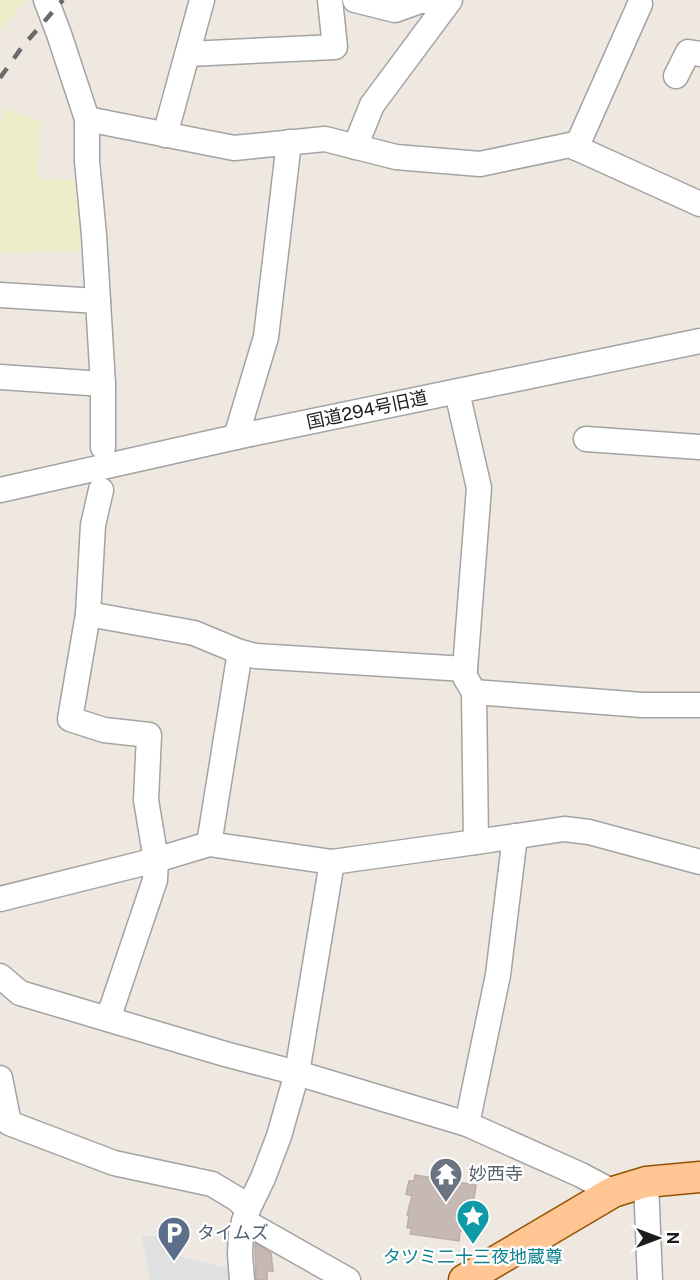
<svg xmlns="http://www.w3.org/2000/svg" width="700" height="1280" font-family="'Public Sans','Noto Sans JP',sans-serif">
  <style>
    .farmland { fill: #eeedca }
    .parking { fill: #e0e0e0 }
    .building { fill: #c6b9b4; stroke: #c0aca2; stroke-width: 1.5 }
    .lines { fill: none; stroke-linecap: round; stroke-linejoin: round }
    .minor-casing { stroke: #a3a3a3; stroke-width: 27 }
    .major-casing { stroke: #935300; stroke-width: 33 }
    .minor { stroke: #fff; stroke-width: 24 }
    .major { stroke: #ffc694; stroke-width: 30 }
    .rail { stroke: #6a6a6a; stroke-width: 4.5; stroke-dasharray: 12 12; stroke-linecap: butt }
    .labels { text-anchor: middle; stroke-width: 4.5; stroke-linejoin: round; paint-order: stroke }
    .street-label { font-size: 18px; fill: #1c1c1c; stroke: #fff }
    .worship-label { font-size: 18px; fill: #5b616d; stroke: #fff; text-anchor: start }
    .service-label { font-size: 18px; fill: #4e5e75; stroke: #fff; text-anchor: start }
    .culture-label { font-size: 18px; fill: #0d838f; stroke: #fff }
  </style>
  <rect width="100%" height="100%" fill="#eee8e0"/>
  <g class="farmland">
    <path d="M0 0H26L0 30Z"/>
    <path d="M7 109 41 121 37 179 79 180 89 251 0 253V121Z"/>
  </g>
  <path class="parking" d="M161 1235 172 1244V1254L233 1270 234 1280H150L142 1237Z"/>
  <g class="building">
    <path d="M415 1175 476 1185 470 1224 465 1223 463 1231H460L459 1241 410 1234 412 1228H407L409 1215H407L412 1196 406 1194 409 1181H414Z"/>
    <path d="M255 1243 271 1253 273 1271H267V1280H256Z"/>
  </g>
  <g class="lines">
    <defs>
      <g id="minor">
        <path d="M46 0 59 34 87 119V161L94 235 103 384V447"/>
        <path d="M355 0 395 10 420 1H449"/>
        <path d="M188 54 335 47 330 0"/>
        <path d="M676 76 688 52 700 54"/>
        <path d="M87 119 234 148 325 139 396 157 480 164 570 145 700 204"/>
        <path d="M165 135 202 0"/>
        <path d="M355 147 372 105 450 0"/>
        <path d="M576 148 640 4"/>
        <path d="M0 295 98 301"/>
        <path d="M0 377 103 384"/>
        <path d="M457 392 479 488 465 669V677L474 692 476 842"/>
        <path d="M236 437 266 337 289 142"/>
        <path d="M586 439 700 447"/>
        <path d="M0 490 236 437 700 341"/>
        <path d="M101 490 93 525 88 614 70 719 104 730 149 735 146 800 156 860 155 880 108 1019"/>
        <path d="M88 614 194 633 240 652 256 656 465 669"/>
        <path d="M474 692 642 705H700"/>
        <path d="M209 844 240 652"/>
        <path d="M0 899 156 860 209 844 332 862 476 842 564 829 589 832 700 862"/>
        <path d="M0 976 20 993 225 1054 297 1073 467 1124 581 1175 613 1192"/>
        <path d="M0 1078 9 1123 114 1163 212 1184 237 1199 248 1209"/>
        <path d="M467 1124 498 975 515 836"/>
        <path d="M646 1182 650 1280"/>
        <path d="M244 1221 348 1280"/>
        <path d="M242 1280 240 1254 241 1232 248 1209 263 1178 279 1136 297 1073 332 862"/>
      </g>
      <path id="major" d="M464 1280 613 1192 646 1182 700 1177"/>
    </defs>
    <use href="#minor" class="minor-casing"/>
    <use href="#major" class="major-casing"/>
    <use href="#minor" class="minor"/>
    <use href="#major" class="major"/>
    <path class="rail" d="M0 78 22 47 63 0"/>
  </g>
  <defs>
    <symbol id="temple-pin" viewBox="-11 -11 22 30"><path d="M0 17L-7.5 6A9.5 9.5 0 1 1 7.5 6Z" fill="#6b7280" stroke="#fff"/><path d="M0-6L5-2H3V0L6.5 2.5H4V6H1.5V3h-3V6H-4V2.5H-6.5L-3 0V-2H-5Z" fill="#fff"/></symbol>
    <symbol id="sight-pin" viewBox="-11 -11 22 30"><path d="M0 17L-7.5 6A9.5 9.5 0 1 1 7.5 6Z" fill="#0f9aa8" stroke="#fff"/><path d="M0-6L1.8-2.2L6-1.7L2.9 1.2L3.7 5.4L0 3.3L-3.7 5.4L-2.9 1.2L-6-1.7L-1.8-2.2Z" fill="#fff"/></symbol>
    <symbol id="parking-pin" viewBox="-11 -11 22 30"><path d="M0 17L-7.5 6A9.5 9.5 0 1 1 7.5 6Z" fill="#5c6f8a" stroke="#fff"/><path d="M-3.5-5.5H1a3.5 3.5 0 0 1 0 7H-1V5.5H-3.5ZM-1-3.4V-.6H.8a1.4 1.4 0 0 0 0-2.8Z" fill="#fff"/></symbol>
  </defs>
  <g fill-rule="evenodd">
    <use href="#temple-pin" x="427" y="1155" width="38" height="52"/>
    <use href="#sight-pin" x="454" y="1197" width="38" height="52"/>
    <use href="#parking-pin" x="155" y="1214" width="38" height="52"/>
  </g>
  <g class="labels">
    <g class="street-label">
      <text transform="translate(367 410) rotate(-12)" y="6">国道294号旧道</text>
    </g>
    <g class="worship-label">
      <text x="469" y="1180">妙西寺</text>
    </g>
    <g class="service-label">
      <text x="197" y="1239">タイムズ</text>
    </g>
    <g class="culture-label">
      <text x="473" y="1263">タツミ二十三夜地蔵尊</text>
    </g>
  </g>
  <g transform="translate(658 1238) rotate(90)" stroke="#ffffff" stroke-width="4.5" paint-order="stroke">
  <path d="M0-4.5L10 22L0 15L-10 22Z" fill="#1c1c1c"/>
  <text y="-9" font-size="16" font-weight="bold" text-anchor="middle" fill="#1c1c1c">N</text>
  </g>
</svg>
